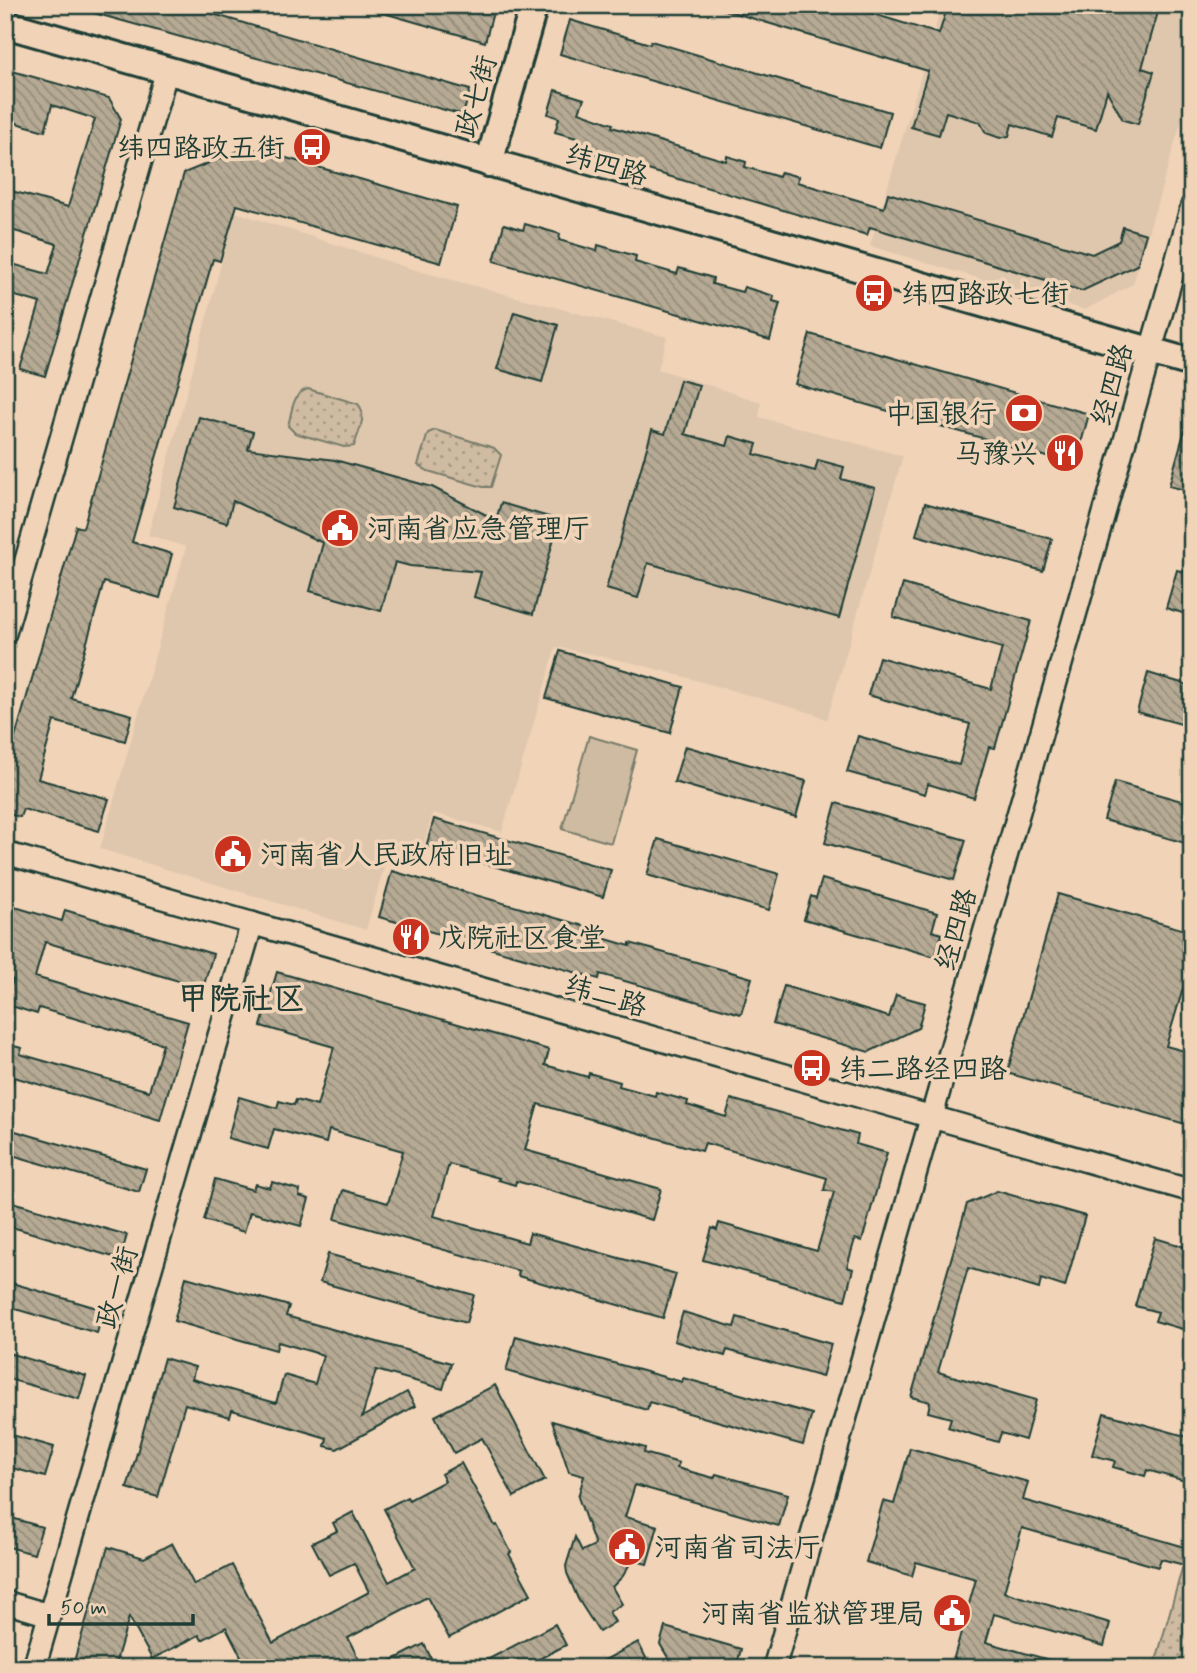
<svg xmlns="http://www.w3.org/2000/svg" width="1197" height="1673" font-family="Mynerve,'LXGW WenKai TC',sans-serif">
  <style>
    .built { fill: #dfc7ad }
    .grass { fill: url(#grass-dots); stroke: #777c6b; stroke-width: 2 }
    .garden { fill: #cfbba2; stroke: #777c6b; stroke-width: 2 }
    .building { fill: url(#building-back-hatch); stroke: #1f3d34; stroke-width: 2 }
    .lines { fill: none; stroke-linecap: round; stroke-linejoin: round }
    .minor-casing { stroke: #1f3d34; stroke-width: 26 }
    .tertiary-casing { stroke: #1f3d34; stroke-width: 32 }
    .minor { stroke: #f1d4b8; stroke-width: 21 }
    .tertiary { stroke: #f1d4b8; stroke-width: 26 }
    .labels { text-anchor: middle; stroke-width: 7; stroke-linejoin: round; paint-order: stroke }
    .street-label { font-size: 28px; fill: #1f3d34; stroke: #f1d4b8 }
    .poi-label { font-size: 28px; fill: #1f3d34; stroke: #f1d4b8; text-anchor: start }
    .quarter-label { font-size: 32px; font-weight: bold; fill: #1f3d34; stroke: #f1d4b8 }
  </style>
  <defs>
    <pattern id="grass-dots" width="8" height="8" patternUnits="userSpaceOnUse" patternTransform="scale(1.75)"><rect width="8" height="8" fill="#cfbba2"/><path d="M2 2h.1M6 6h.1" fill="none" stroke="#a79985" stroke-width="1.8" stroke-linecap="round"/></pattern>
    <pattern id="building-back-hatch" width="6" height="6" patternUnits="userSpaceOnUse" patternTransform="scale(1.75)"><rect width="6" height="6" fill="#b6aa94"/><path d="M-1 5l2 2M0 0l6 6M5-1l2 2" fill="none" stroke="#938c7a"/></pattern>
  </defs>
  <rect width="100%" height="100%" fill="#f1d4b8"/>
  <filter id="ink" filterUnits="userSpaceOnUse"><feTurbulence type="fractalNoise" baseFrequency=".0143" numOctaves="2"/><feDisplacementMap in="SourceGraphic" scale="14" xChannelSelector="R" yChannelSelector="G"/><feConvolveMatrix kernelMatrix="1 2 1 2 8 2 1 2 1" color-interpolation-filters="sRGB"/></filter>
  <g filter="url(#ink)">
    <g class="built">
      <path d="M942 5H1192V86L1133 284 1085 310 870 246Z"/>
      <path d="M235 212 415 270 667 337 658 369 761 402 759 417 903 456 827 720 815 714 638 664 556 647 502 832 433 813 417 866 385 864 366 930 100 849 186 547 148 535Z"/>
    </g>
    <g class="grass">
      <path d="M308 389 358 404C368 415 358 433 354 446L344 447 295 433 288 426C292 412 292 393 308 389Z"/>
      <path d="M435 430 494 448 501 455 491 487H483L428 471 418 465 428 433Z"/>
      <path d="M1182 1569 1192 1572V1668H1154Z"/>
    </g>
    <path class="garden" d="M589 736 637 750 611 843 562 829Z"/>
    <g class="building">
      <path d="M84 5H202L214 9 213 14 470 90 463 115 83 10Z"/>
      <path d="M374 5H495L485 42 373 10Z"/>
      <path d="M721 5H844L939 34 948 5H1107L1127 11 1129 5H1160L1142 68 1154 72 1138 124 1123 120 1107 91 1096 129 1058 118 1052 137 1012 124 1009 136 1000 138 986 133 980 122 946 112 939 135 911 127 928 71 721 9Z"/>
      <path d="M570 20 650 44 651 41 890 112 880 148 560 54Z"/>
      <path d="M5 69 109 98 121 119 45 376 20 369 40 303 5 293V262L48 274 57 244 5 228V189L68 207 95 119 52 105 45 131 5 120Z"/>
      <path d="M555 90 584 99 579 112 613 124 612 127 726 161 727 156 746 162 745 167 779 177 781 172 799 177 797 182 884 208 888 193 1092 254 1119 241 1123 227 1146 234 1137 265 1082 291 870 227 867 235 577 149 580 139 555 132 559 118 548 114Z"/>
      <path d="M248 147 457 207 441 263 237 205 220 261 213 259 132 542 172 554 160 598 104 582 71 698 132 715 125 741 54 721 38 779 109 799 99 831 23 809 20 817 5 813V761L8 762 76 526 83 528 184 173Z"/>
      <path d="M504 224 523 230 525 224 560 234 559 240 597 251 598 245 636 256 635 262 677 274 679 268 713 278 712 284 742 292 744 287 774 296 773 301 780 303 770 340 494 261Z"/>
      <path d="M514 312 558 325 542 382 497 369Z"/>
      <path d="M810 334 1089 414 1075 465 795 384Z"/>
      <path d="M680 380 699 385 685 434 727 446 730 436 757 444 754 454 815 471 818 460 844 467 841 479 875 488 839 618 648 563 638 598 606 589 652 430 665 434Z"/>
      <path d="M199 417 253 432 248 449 335 460 432 487 496 520 501 503 559 520 533 614 474 597 481 572 410 566 395 562 381 611 310 591 323 543 233 501 227 523 174 507Z"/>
      <path d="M1187 422 1192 423V492L1169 486Z"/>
      <path d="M925 503 1052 539 1043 571 916 535Z"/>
      <path d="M1177 570 1192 574V616L1166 608Z"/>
      <path d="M903 584 1031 621 995 748 989 747 974 798 928 784 925 794 847 772 858 736 959 765 970 724 868 695 879 657 991 689 1002 648 893 617Z"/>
      <path d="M560 651 683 687 670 733 546 698Z"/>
      <path d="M1148 673 1192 686V727L1137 712Z"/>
      <path d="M685 746 806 781 796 817 674 782Z"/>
      <path d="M1115 782 1192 804V845L1104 820Z"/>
      <path d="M836 803 966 840 954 880 825 843Z"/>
      <path d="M434 819 611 870 603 897 426 847Z"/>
      <path d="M658 839 779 874 769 910 647 875Z"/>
      <path d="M392 871 594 929 592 935 630 946V943L752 978 741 1014 600 974 599 979 379 917Z"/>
      <path d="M822 879 937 913 932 931 942 934 935 957 804 919 811 896 816 898Z"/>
      <path d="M1058 894 1192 932V958L1166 1046 1192 1053V1126L1007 1073Z"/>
      <path d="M5 904 62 921 65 910 213 954 203 988 45 942 35 977 188 1022 160 1120 14 1077 10 1091H5V1044L22 1048 20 1054 149 1091 163 1044 39 1008 37 1014 5 1004 13 980 5 979Z"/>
      <path d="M277 972 549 1050 545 1065 588 1077 589 1073 620 1082 619 1086 655 1096 656 1092 688 1101 687 1105 726 1117 731 1099 858 1135 856 1144 887 1153 862 1241 855 1239 847 1267 853 1269 845 1300 703 1260 712 1228 717 1230 719 1223 817 1251 834 1192 824 1190 827 1178 705 1143 702 1151 538 1104 525 1150 661 1189 652 1220 516 1181 515 1185 498 1180 499 1178 449 1164 434 1216 527 1243 530 1233 676 1274 663 1318 518 1276 519 1271 335 1219 343 1190 388 1203 403 1151 329 1130 326 1143 274 1129 268 1149 228 1138 239 1097 277 1108 279 1101 294 1105 296 1100 317 1106 334 1047 261 1026Z"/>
      <path d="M784 986 889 1017 896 995 925 1003 918 1028 869 1052 773 1024Z"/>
      <path d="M5 1128 146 1169 139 1192 5 1153Z"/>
      <path d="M215 1179 253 1190 255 1184 270 1188 272 1182 300 1190 299 1196 309 1199 301 1226 250 1212 244 1232 204 1220Z"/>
      <path d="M997 1191 1085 1216 1065 1287 1041 1279 1039 1289 968 1268 938 1372 1036 1400 1025 1440 1001 1433 998 1442 948 1427 951 1418 928 1412 930 1402 911 1397 967 1204Z"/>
      <path d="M5 1200 127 1235 120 1259 5 1225Z"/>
      <path d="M1155 1238 1192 1249V1332L1155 1321 1158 1312 1135 1306Z"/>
      <path d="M328 1254 474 1295 466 1323 320 1282Z"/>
      <path d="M186 1277 289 1306 286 1316 451 1363 443 1389 376 1370 362 1417 407 1392 415 1406 337 1449 325 1446 327 1438 232 1410 230 1417 185 1404 158 1497 127 1488 164 1358 195 1367 192 1379 276 1403 284 1375 315 1384 323 1355 278 1342 276 1350 174 1321Z"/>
      <path d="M5 1281 104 1310 97 1333 5 1306Z"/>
      <path d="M683 1312 734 1327 737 1317 831 1344 822 1377 727 1350 725 1356 674 1341Z"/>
      <path d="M516 1336 682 1382 683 1378 812 1414 803 1445 649 1402 647 1410 506 1371Z"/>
      <path d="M5 1352 86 1376 79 1399 5 1378Z"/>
      <path d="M495 1385 545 1480 514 1497 482 1438 454 1453 435 1416Z"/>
      <path d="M1104 1413 1192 1438V1483L1147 1470 1145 1476 1113 1467 1115 1461 1092 1455Z"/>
      <path d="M552 1421 645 1448 644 1453 679 1463 677 1468 714 1478 716 1474 788 1494 779 1526 635 1485 625 1517 658 1526 647 1564 632 1560 623 1576 612 1587 622 1604 609 1612 615 1622 599 1632 578 1599 567 1573 566 1566 575 1537 582 1551 595 1545 578 1497 584 1476 569 1472Z"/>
      <path d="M5 1433 54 1447 45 1477 5 1466Z"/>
      <path d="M910 1448 1028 1482 1023 1500 1192 1549V1567L1161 1559 1158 1567 1022 1528 1004 1592 1110 1623 1104 1646 994 1614 986 1642 1060 1663V1668H951L976 1579 916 1562 912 1576 866 1562 883 1501 894 1504Z"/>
      <path d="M461 1463 495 1526 497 1525 511 1552 509 1554 531 1594 449 1638 427 1597 348 1638 363 1668H247L226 1627 202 1640 199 1635 152 1659 129 1617 114 1668H72L108 1547 144 1558 172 1543 194 1585 232 1565 273 1643 369 1592 354 1563 329 1575 312 1543 337 1531 333 1523 353 1512 389 1582 415 1568 384 1509 407 1497 409 1500 445 1481 441 1474Z"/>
      <path d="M5 1516 42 1527 34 1554 5 1546Z"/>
      <path d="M555 1624 566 1645 522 1668H472Z"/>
      <path d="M665 1627 741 1649 736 1668H694L670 1661 660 1644Z"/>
      <path d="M638 1642 647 1660 632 1668H590Z"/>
      <path d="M424 1644 436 1668H378Z"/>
    </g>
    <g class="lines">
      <defs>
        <g id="minor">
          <path d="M5 633 167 70"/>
          <path d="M5 853 1192 1191"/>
          <path d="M5 1602 49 1615"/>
          <path d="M34 1668 252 923"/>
          <path d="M774 1668 1192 206"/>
        </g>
        <g id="tertiary">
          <path d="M5 24 1192 363"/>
          <path d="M489 163 534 5"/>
        </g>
      </defs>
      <use href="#minor" class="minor-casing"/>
      <use href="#tertiary" class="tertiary-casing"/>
      <use href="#minor" class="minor"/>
      <use href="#tertiary" class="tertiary"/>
    </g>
  </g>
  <defs>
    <symbol id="bus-disc" viewBox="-11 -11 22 22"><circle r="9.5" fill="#c8321e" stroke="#f1d4b8"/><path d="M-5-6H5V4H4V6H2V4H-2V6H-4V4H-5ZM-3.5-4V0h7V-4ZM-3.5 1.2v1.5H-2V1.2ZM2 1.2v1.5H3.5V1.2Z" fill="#fff"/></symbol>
    <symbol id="bank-disc" viewBox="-11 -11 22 22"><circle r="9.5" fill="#c8321e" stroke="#f1d4b8"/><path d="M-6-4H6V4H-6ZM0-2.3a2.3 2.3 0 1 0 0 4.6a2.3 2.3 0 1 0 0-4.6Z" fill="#fff"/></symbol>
    <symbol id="restaurant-disc" viewBox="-11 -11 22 22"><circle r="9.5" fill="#c8321e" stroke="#f1d4b8"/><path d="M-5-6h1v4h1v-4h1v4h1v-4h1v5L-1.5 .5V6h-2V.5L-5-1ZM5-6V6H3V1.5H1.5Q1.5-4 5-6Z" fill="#fff"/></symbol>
    <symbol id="civic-disc" viewBox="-11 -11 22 22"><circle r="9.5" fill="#c8321e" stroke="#f1d4b8"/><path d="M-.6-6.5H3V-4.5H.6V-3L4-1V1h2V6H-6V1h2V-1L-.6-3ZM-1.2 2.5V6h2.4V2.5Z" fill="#fff"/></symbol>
  </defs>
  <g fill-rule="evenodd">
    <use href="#bus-disc" x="290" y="125" width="44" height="44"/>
    <use href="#bus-disc" x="852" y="271" width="44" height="44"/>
    <use href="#bank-disc" x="1002" y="391" width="44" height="44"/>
    <use href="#restaurant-disc" x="1043" y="431" width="44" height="44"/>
    <use href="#civic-disc" x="318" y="506" width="44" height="44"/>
    <use href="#civic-disc" x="211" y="832" width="44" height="44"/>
    <use href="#restaurant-disc" x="389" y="915" width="44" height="44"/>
    <use href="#bus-disc" x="790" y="1046" width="44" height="44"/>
    <use href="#civic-disc" x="605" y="1525" width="44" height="44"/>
    <use href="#civic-disc" x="930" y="1591" width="44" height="44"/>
  </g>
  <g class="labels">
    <g class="street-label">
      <text transform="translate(475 96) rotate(-74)" y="10">政七街</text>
      <text transform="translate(607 164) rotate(16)" y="10">纬四路</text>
      <text transform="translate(1111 384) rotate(-74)" y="10">经四路</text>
      <text transform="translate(955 929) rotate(-74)" y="10">经四路</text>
      <text transform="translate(606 995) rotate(16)" y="10">纬二路</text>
      <text transform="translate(116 1287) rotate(-74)" y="10">政一街</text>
    </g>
    <g class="poi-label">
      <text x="285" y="157" text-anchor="end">纬四路政五街</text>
      <text x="901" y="303">纬四路政七街</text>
      <text x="997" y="423" text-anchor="end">中国银行</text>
      <text x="1038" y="463" text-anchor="end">马豫兴</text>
      <text x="367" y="538">河南省应急管理厅</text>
      <text x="260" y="864">河南省人民政府旧址</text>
      <text x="438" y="947">戊院社区食堂</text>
      <text x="839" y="1078">纬二路经四路</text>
      <text x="654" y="1557">河南省司法厅</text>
      <text x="925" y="1623" text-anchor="end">河南省监狱管理局</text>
    </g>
    <g class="quarter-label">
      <text x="241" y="1009">甲院社区</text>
    </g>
  </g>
  <rect width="1197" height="1673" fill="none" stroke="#f1d4b8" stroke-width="28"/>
  <rect x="14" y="14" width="1169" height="1645" fill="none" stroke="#1f3d34" stroke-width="2.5" filter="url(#ink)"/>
  <path d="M49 1614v10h144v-10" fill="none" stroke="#1f3d34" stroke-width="3.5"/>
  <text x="60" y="1614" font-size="21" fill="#1f3d34" stroke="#f1d4b8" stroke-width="5" paint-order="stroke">50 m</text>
</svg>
